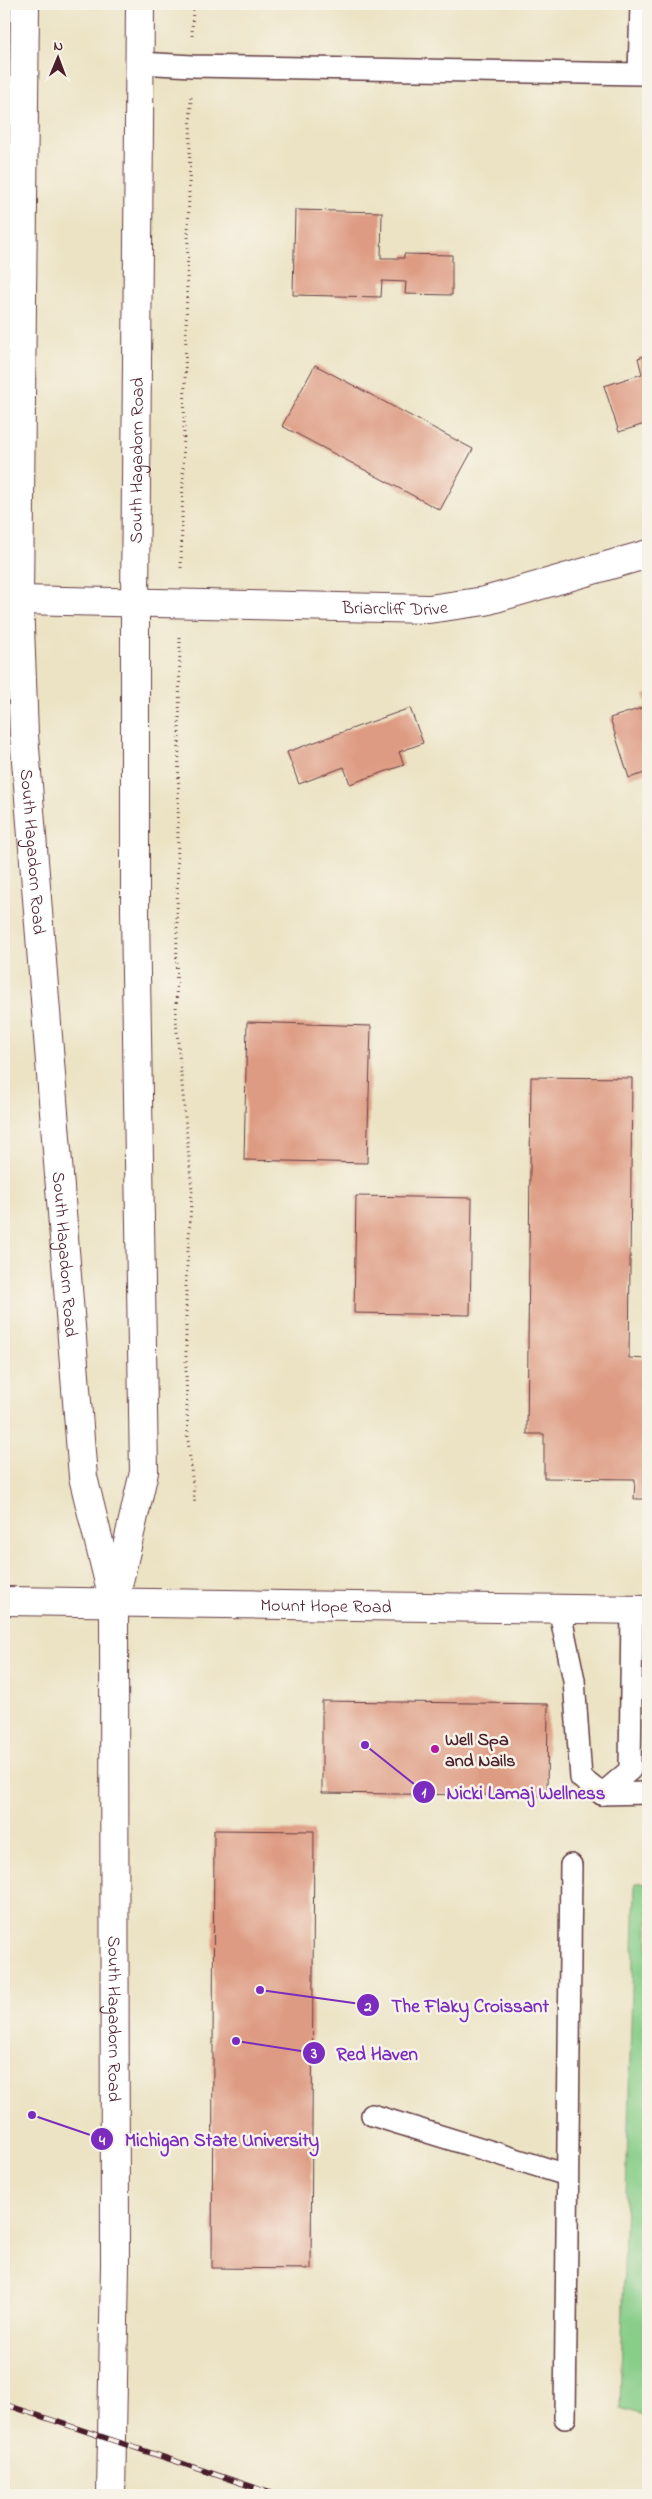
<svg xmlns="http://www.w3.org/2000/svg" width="652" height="2499" font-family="'Indie Flower',sans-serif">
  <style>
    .green { fill: #88ce89; stroke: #69765a }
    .building { fill: #de9b83 }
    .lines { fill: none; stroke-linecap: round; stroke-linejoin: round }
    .service-casing { stroke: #623c42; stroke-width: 24 }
    .minor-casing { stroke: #623c42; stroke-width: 30 }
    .tertiary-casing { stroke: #623c42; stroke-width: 30 }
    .path { stroke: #623c42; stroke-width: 3; stroke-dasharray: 1 4; stroke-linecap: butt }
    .service { stroke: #fff; stroke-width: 21 }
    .minor { stroke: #fff; stroke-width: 28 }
    .tertiary { stroke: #fff; stroke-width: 28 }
    .rail-casing { stroke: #4a1f2b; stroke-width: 5.5 }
    .rail { stroke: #f7f3e8; stroke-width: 4; stroke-dasharray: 11; stroke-linecap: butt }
    .poi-dot { fill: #b5179e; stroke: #f7f3e8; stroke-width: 2 }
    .labels { text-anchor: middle; stroke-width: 5; stroke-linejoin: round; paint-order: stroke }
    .street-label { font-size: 18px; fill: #4a1f2b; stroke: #f7f3e8 }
    .poi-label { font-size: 18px; font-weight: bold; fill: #4a1f2b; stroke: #f7f3e8; text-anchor: start }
    .leader { fill: none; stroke: #7b2cbf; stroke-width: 2 }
    .callout-dot { fill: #7b2cbf; stroke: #f7f3e8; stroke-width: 2 }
    .mark-label { font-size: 15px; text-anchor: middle; font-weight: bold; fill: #fff }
    .callout-label { font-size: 19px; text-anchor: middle; font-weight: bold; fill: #7b2cbf; stroke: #f7f3e8; stroke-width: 5; stroke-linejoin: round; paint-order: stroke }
  </style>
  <rect width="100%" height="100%" fill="#f7f3e8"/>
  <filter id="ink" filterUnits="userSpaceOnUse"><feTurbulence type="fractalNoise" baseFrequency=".02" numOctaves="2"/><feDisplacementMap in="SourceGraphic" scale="10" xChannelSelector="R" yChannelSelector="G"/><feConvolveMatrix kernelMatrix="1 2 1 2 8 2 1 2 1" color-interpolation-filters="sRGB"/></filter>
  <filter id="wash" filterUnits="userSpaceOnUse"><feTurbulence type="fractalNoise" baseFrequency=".0096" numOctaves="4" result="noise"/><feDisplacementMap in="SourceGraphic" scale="20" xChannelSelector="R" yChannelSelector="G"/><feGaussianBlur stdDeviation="1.12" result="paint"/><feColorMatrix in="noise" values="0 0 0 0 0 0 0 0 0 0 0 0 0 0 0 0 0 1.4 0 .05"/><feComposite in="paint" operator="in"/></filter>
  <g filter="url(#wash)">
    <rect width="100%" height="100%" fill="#ece3c4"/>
    <path class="green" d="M648 1882V2416L620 2408 635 1883Z"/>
    <g id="blocks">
      <g class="building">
        <path d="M295 210 382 212 381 258H404V254L452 255V295L405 294 406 282 382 281 381 297 293 295Z"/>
        <path d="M648 355V423L619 432 604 386 642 374 638 358Z"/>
        <path d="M315 365 473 449 440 510 282 426Z"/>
        <path d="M648 693V772L629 778 610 718 648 706 644 694Z"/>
        <path d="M410 708 423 743 399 752 404 765 350 784 344 767 299 784 287 752Z"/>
        <path d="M247 1022 371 1026 367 1163 244 1160Z"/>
        <path d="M531 1077 632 1078 629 1358 648 1359V1499H634L635 1479 544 1478V1434H527Z"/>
        <path d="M356 1196 472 1198 470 1315 354 1313Z"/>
        <path d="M322 1701 548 1704 547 1796 322 1793Z"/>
        <path d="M214 1830 314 1831 311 2269 212 2268Z"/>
      </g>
    </g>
  </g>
  <g filter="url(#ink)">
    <use href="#blocks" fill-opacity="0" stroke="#623c42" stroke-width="1"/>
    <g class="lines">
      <defs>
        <g id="service">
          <path d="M140 63 192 66 639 74 641 4"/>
          <path d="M559 1608 574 1680 581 1778 602 1794"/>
          <path d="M602 1794 630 1770 632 1610"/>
          <path d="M602 1794 648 1793"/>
          <path d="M372 2115 567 2175"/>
          <path d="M565 2418 571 1865"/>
        </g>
        <g id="minor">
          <path id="s1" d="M19 600 429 609 485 601 648 554"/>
        </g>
        <g id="tertiary">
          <path id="s2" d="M25 4 19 600 24 735 83 1477 114 1603 115 2265 111 2495"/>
          <path id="s3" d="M115 1599 144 1472 135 911V603L140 4"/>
          <path id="s4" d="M4 1601 648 1610"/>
        </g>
      </defs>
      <use href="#service" class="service-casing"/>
      <use href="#minor" class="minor-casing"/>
      <use href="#tertiary" class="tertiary-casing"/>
      <g class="path">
        <path d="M192 36 193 4"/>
        <path d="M181 568 191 97"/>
        <path d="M180 637 176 1021 192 1190 186 1281V1374L188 1440 195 1505"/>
      </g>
      <use href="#service" class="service"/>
      <use href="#minor" class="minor"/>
      <use href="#tertiary" class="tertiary"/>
      <defs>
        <path id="rail" d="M4 2404 277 2495"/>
      </defs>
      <use href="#rail" class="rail-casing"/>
      <use href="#rail" class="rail"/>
    </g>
  </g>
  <circle class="poi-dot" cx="435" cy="1749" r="5"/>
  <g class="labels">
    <g class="street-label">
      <text dy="6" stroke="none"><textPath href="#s3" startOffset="1142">South Hagadorn Road</textPath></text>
      <text dy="6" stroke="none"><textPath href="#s1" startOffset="376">Briarcliff Drive</textPath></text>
      <text dy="6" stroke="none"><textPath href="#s2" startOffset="848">South Hagadorn Road</textPath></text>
      <text dy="6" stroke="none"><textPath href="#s2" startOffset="1252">South Hagadorn Road</textPath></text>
      <text dy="6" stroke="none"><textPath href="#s4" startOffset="322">Mount Hope Road</textPath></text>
      <text dy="6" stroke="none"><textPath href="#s2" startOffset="2021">South Hagadorn Road</textPath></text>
    </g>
    <g class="poi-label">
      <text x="445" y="1745">Well Spa<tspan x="445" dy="21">and Nails</tspan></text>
    </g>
  </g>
  <path class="leader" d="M365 1745L424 1792M260 1990L368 2005M236 2041L314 2053M32 2115L102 2139"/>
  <g class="callout-dot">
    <circle cx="365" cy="1745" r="5"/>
    <circle cx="260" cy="1990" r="5"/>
    <circle cx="236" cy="2041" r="5"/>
    <circle cx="32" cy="2115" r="5"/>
    <circle cx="424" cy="1792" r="12"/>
    <circle cx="368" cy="2005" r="12"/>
    <circle cx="314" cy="2053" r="12"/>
    <circle cx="102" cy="2139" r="12"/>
  </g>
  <g class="mark-label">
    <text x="424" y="1797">1</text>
    <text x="368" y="2011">2</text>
    <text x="314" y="2058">3</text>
    <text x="102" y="2145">4</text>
  </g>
  <g class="callout-label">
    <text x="526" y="1799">Nicki Lamaj Wellness</text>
    <text x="470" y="2012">The Flaky Croissant</text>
    <text x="377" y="2060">Red Haven</text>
    <text x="222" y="2146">Michigan State University</text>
  </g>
  <rect width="652" height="2499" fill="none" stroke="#f7f3e8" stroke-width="20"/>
  <g transform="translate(58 58) rotate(1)" stroke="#f7f3e8" stroke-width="4" paint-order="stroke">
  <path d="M0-4L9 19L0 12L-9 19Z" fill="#4a1f2b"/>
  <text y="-8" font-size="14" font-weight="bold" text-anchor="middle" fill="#4a1f2b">N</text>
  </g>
</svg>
